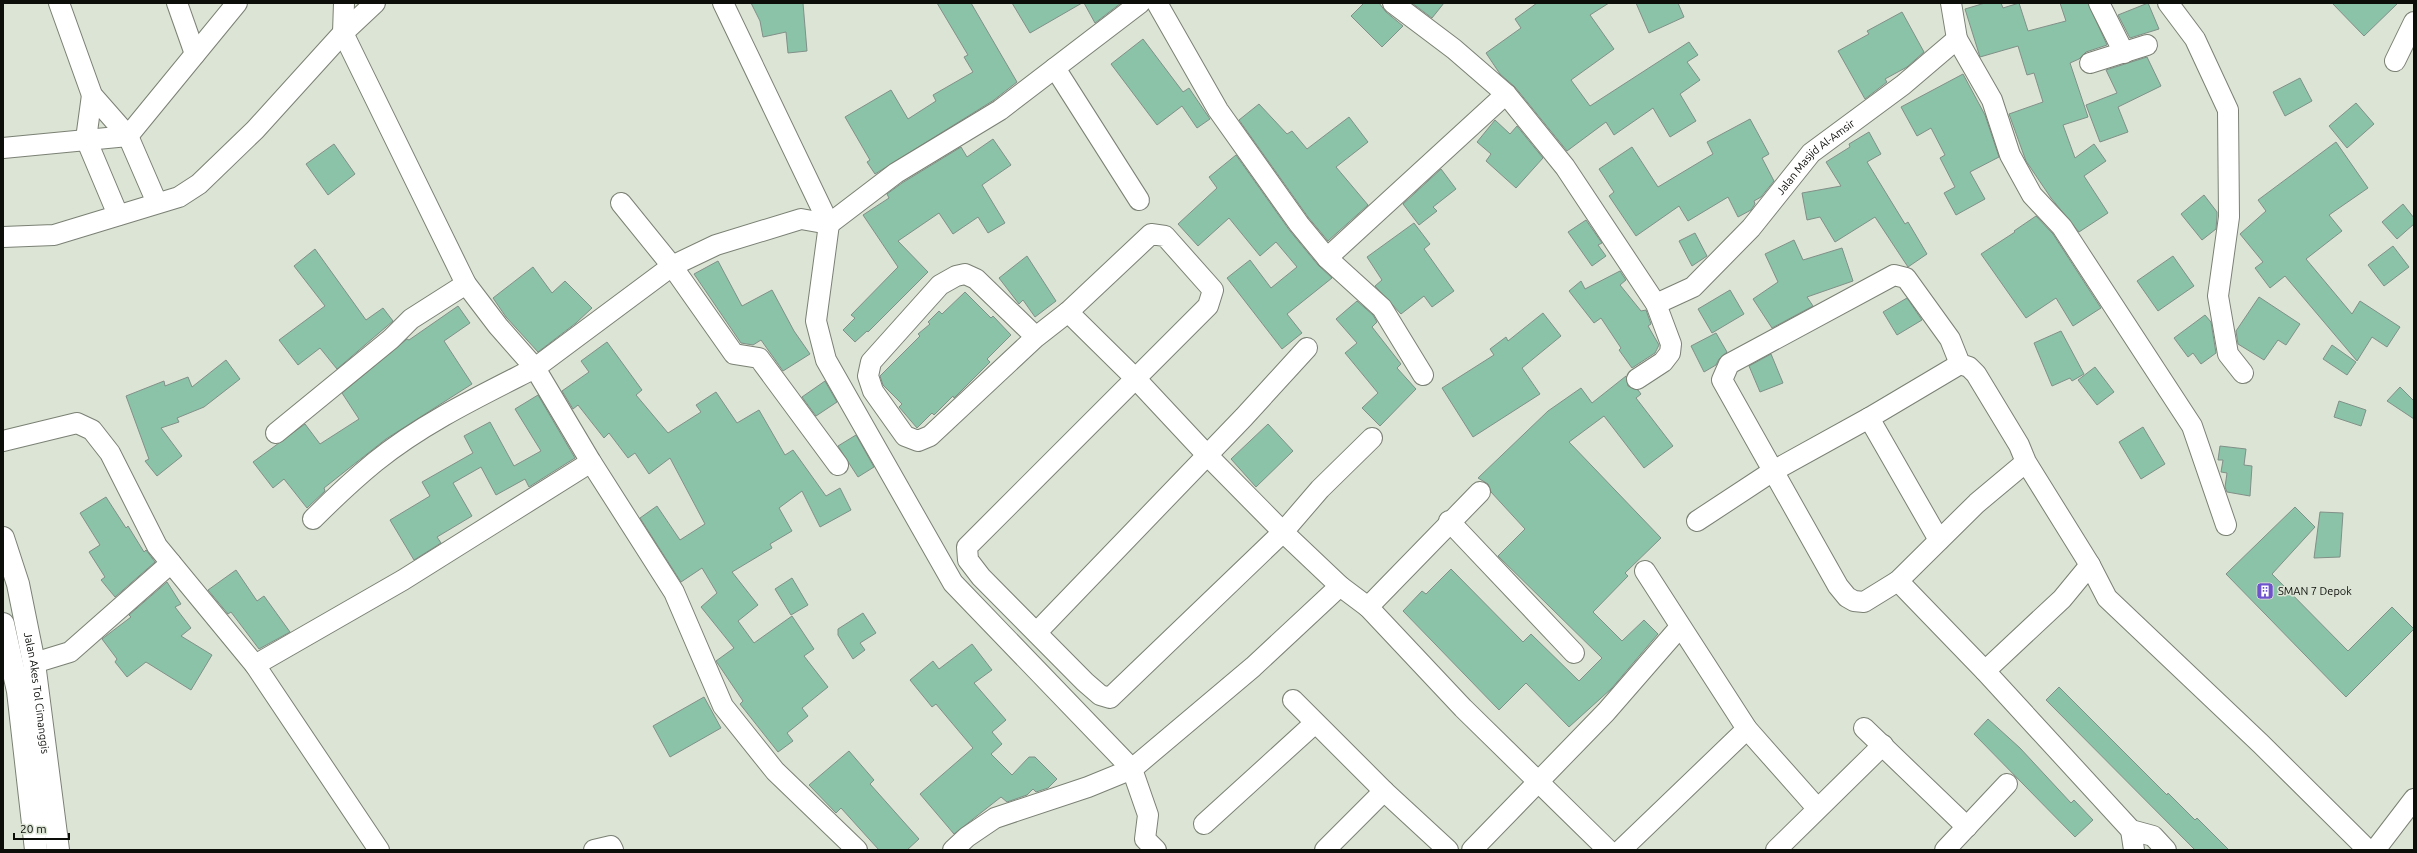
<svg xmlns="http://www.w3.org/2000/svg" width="2417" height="853" font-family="Ubuntu,sans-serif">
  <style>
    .building { fill: #8ac3a7; stroke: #819088 }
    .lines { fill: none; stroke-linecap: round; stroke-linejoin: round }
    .minor-casing { stroke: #7a8174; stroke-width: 22 }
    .major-casing { stroke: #7a8174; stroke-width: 24 }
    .minor { stroke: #fff; stroke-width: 20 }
    .major { stroke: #fff; stroke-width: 22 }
    .labels { text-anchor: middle; stroke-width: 3; stroke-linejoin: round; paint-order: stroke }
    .street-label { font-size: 11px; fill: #0b0e09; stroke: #dce4d5 }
    .poi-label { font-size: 11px; fill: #0b0e09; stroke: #dce4d5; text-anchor: start }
  </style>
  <rect width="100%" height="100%" fill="#dce4d5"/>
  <g class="building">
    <path d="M751 3H803L807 51 788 53 786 32 763 37 760 21Z"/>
    <path d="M937 3H971L1017 82 994 100 875 174 867 162 870 160 845 117 891 90 908 119 936 101 933 95 973 72 964 57 968 55Z"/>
    <path d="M1012 3H1082L1030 33Z"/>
    <path d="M1084 3H1121L1095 23Z"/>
    <path d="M1364 3H1379L1386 12 1403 26 1382 47 1351 16Z"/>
    <path d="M1412 3H1444L1432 18Z"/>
    <path d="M1537 3H1609L1590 15 1614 49 1571 80 1590 106 1689 42 1698 55 1687 62 1700 80 1680 94 1696 121 1670 137 1653 108 1614 135 1606 122 1567 151 1515 87 1500 74 1486 53 1521 28 1515 19Z"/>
    <path d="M1636 3H1678L1684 17 1649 33Z"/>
    <path d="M1985 3H2001L2003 8 2019 3 2028 31 2066 21 2060 3H2088L2107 45 2086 52 2079 59 2070 63 2088 117 2063 125 2075 158 2094 144 2106 161 2084 176 2108 213 2079 232 2051 198 2026 161 2009 114 2043 102 2034 73 2027 75 2018 46 1980 57 1965 9Z"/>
    <path d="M2148 3 2159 29 2130 38 2118 15Z"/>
    <path d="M2332 3H2398L2364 36Z"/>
    <path d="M1902 12 1924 52 1907 67 1885 79 1887 82 1865 99 1838 51 1869 34 1867 31Z"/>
    <path d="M1143 39 1183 92 1189 88 1210 119 1197 128 1182 106 1157 125 1111 64Z"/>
    <path d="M2147 57 2161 86 2118 107 2128 132 2100 142 2086 105 2117 93 2106 70Z"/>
    <path d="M1963 74 1985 115 1999 157 1970 172 1985 199 1956 215 1944 193 1955 187 1940 158 1945 155 1931 128 1917 136 1901 107Z"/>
    <path d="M2300 78 2312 101 2285 116 2273 92Z"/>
    <path d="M2356 103 2374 124 2347 148 2329 126Z"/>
    <path d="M1259 104 1287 134 1292 131 1307 149 1349 117 1368 142 1336 167 1368 205 1328 241 1308 217 1239 120Z"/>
    <path d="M1750 119 1769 154 1762 158 1774 181 1761 197 1754 201 1755 204 1751 210 1738 217 1728 197 1688 221 1679 206 1636 236 1609 196 1614 192 1599 169 1632 147 1658 187 1713 154 1707 142Z"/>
    <path d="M1495 120 1510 134 1517 126 1543 158 1516 188 1486 161 1491 154 1477 142Z"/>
    <path d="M1869 132 1881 154 1867 162 1905 224 1908 222 1927 254 1908 267 1875 217 1835 242 1820 217 1807 220 1802 193 1841 186 1826 162 1850 147 1849 144Z"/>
    <path d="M993 139 1011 165 982 185 1005 223 988 233 978 217 953 234 939 213 898 241 928 272 868 332 867 331 855 342 843 330 855 318 851 315 898 267 863 215 889 198 887 194 902 183 961 147 967 157Z"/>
    <path d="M2336 142 2368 188 2329 215 2342 231 2306 259 2352 314 2360 301 2400 327 2387 347 2372 337 2357 361 2285 276 2270 288 2255 268 2263 262 2240 234 2266 211 2258 200Z"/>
    <path d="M334 144 355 174 328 195 306 164Z"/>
    <path d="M1236 155 1290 231 1318 265 1332 278 1287 314 1302 333 1282 349 1227 278 1250 260 1271 288 1297 267 1276 242 1260 256 1229 218 1198 246 1178 224 1217 188 1209 177Z"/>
    <path d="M1441 169 1456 189 1433 207 1437 211 1419 225 1403 204Z"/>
    <path d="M2204 195 2217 212V216L2216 229 2202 240 2181 214Z"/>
    <path d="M2403 204 2414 218V224L2397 239 2382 222Z"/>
    <path d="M2036 216 2053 234 2101 308 2073 326 2056 298 2026 318 1981 254 2015 232 2014 231Z"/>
    <path d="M1586 220 1602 243 1598 245 1606 256 1592 266 1568 232Z"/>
    <path d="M1414 223 1430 244 1424 249 1454 291 1432 307 1424 296 1401 314 1375 286 1382 280 1367 257Z"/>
    <path d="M1695 233 1707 256 1692 266 1679 241Z"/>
    <path d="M1794 240 1803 260 1842 248 1853 281 1807 297 1813 306 1772 328 1753 299 1778 282 1765 254Z"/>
    <path d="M2393 246 2409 267 2384 286 2368 265Z"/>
    <path d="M315 249 366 320 383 308 393 321 337 369 320 348 298 365 279 340 325 306 294 266Z"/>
    <path d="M1027 256 1056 301 1035 317 1023 300 1019 304 999 278Z"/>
    <path d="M2173 256 2194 286 2158 311 2137 281Z"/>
    <path d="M718 261 742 306 772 290 794 331 810 354 783 371 761 340 753 345 741 343 694 274Z"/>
    <path d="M533 267 552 293 565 281 592 308 576 323 538 352 506 317 493 298Z"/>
    <path d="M1620 271 1626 280 1620 285 1641 311 1646 310 1651 324 1648 326 1659 345 1655 353 1632 368 1619 350 1621 348 1601 318 1594 323 1569 291 1581 281 1585 289Z"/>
    <path d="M1730 290 1744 314 1712 333 1698 309Z"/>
    <path d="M965 292 991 318 993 316 1011 335 987 359 990 362 954 398 953 396 934 415 932 413 917 428 899 407 902 404 883 385 880 376 920 336 918 334 930 324 928 322 939 311 942 314Z"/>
    <path d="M2259 297 2300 324 2286 345 2278 340 2264 360 2238 344 2236 331Z"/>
    <path d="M1907 298 1922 320 1897 335 1883 312Z"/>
    <path d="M1357 301 1373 315 1377 322 1372 327 1401 364 1397 368 1416 389 1380 426 1362 408 1378 393 1345 353 1357 343 1336 319Z"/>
    <path d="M458 306 470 323 444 341 472 384 386 439 324 488 325 491 307 508 284 479 273 488 253 462 305 424 320 444 359 419 342 393 407 339 409 340Z"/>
    <path d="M1543 313 1561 336 1522 368 1540 394 1473 437 1442 388 1494 355 1490 349 1506 337 1508 341Z"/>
    <path d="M2205 315 2211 322 2216 353 2201 364 2193 353 2188 357 2174 338Z"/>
    <path d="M2061 331 2084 374 2072 381 2070 378 2052 386 2034 343Z"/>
    <path d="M1716 333 1727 352 1719 359 1716 365 1704 372 1691 346Z"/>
    <path d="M607 342 642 390 636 395 668 433 701 412 696 405 716 392 737 423 759 410 785 455 793 450 826 496 840 488 851 510 820 527 802 491 779 508 792 531 770 544 772 548 732 572 758 605 738 621 754 643 792 616 814 649 804 656 828 687 802 708 808 716 787 733 793 741 778 752 740 704 743 701 716 661 734 648 701 607 717 593 702 568 681 582 640 518 657 506 680 540 705 524 670 458 649 474 635 453 628 458 609 433 604 438 578 405 573 409 562 391 589 372 581 361Z"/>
    <path d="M2332 345 2356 362 2347 375 2323 359Z"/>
    <path d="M1771 354 1783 383 1760 392 1749 366Z"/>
    <path d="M226 360 240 379 204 407 177 418 179 422 161 428 182 456 157 476 145 461 149 459 126 396 164 381 165 386 188 377 192 387Z"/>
    <path d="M2095 367 2114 392 2097 405 2078 380Z"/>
    <path d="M1626 376 1628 386 1638 390 1641 394 1636 398 1673 446 1644 468 1604 416 1569 442 1661 538 1625 573 1628 576 1593 612 1622 641 1644 620 1658 634 1611 689 1569 727 1526 683 1499 710 1403 611 1422 591 1426 594 1451 569 1523 642 1531 634 1579 681 1602 658 1498 556 1525 529 1491 492 1488 484 1478 478 1548 411 1581 388 1592 403Z"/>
    <path d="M825 381 837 402 816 416 802 397Z"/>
    <path d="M2400 387 2414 401V419L2387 401Z"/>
    <path d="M538 395 575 458 529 487 525 479 496 495 481 467 453 483 472 516 437 537 441 543 414 560 390 520 430 496 422 482 473 453 464 436 490 422 514 466 541 451 515 409Z"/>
    <path d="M2339 401 2366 410 2361 426 2334 417Z"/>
    <path d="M1268 424 1293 451 1256 487 1231 459Z"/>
    <path d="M2143 427 2165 464 2141 479 2119 442Z"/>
    <path d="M856 435 874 467 858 477 838 446Z"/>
    <path d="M2220 446 2246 449 2244 465 2252 466 2250 496 2227 492 2225 487 2227 473 2221 472 2223 460H2218Z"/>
    <path d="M106 497 126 528 128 526 144 552 146 550 155 562 115 597 101 580 105 577 89 552 100 545 80 513Z"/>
    <path d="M2295 507 2315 527 2272 574 2348 651 2392 607 2414 629 2346 697 2226 574Z"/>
    <path d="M2320 512 2343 513 2340 557 2314 558Z"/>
    <path d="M236 570 257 601 264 596 290 632 259 649 231 612 228 614 208 590Z"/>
    <path d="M792 578 808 605 791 615 775 589Z"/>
    <path d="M167 582 181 604 175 607 191 628 181 636 212 655 191 690 146 662 127 677 115 662 117 659 102 639 131 617 129 615Z"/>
    <path d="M863 613 876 633 860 643 865 650 853 659 838 635V629Z"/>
    <path d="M972 644 992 670 974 683 1006 720 992 732 1002 744 991 754 1012 775 1029 757H1035L1057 779 1048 788 1036 792 1033 789 1027 795 1007 802 1001 797 954 834 920 794 973 748 936 704 932 707 910 680 933 661 939 669Z"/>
    <path d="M2059 687 2167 795 2168 793 2195 820 2197 818 2229 850H2195L2046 700Z"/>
    <path d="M704 697 721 728 670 757 653 726Z"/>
    <path d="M1988 719 2020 748 2071 803 2074 800 2093 820 2075 837 1974 734Z"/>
    <path d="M849 751 874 780 870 784 919 839 907 850H879L841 808 836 813 809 785Z"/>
  </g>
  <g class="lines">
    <defs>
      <g id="minor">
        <path d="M59 3 92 95 128 136 157 203"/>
        <path d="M177 3 195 54"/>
        <path d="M723 3 829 224 816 321 826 360 953 583 1132 769 1148 815 1145 839 1156 850"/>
        <path d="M1157 3 1218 110 1299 224 1327 258 1382 308 1423 375"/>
        <path d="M1393 3 1454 49 1506 94 1565 167 1656 304 1671 344 1670 353 1663 362 1637 379"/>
        <path d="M1951 3 1957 39 1992 100 2010 155 2032 195 2062 227 2192 426 2226 525"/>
        <path d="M2099 3 2124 53"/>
        <path d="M2168 3 2195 39 2228 110 2229 217 2218 296 2228 354 2243 373"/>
        <path d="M2395 61 2414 22"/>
        <path d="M2090 63 2147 45"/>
        <path d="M1055 68 1139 200"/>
        <path d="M92 95 86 139 118 215"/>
        <path d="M3 148 128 136 237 3"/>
        <path d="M621 203 672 266 734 354 759 358 838 465"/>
        <path d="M3 237 54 235 179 197 199 184 255 130 343 33 375 3"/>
        <path d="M1327 258 1506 94"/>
        <path id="s1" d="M1656 304 1693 287 1751 228 1811 153 1903 85 1957 39"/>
        <path d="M1068 312 1136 379 1207 455 1283 532 1340 586 1368 607 1463 708 1608 850"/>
        <path d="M1036 337 930 436 918 441 905 436 873 391 868 376 871 362 940 285 956 276 965 274 976 279 1036 337 1068 312 1151 234 1165 236 1213 290 1208 306 967 547 968 560 981 577 1085 682 1100 695 1110 698 1283 532 1320 489 1372 438"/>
        <path d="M1869 418 1939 540"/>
        <path d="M276 433 391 339 411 319 466 284"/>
        <path d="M3 441 77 423 92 430 110 453 157 546 255 665 379 850"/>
        <path d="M2026 462 1977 503 1898 581 1864 602 1854 601 1847 597 1838 586 1722 380 1729 364 1894 275 1906 278 1950 339 1960 364 1969 367 1976 374 2019 445 2026 462 2090 565"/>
        <path d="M313 519C333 499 353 480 375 462 423 423 480 396 535 368L498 326 466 284 343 33 344 3"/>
        <path d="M1449 521 1574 653"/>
        <path d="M1697 521 1773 471 1869 418 1960 364"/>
        <path d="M1645 571 1747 729 1817 808"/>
        <path d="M1898 581 1985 671 2131 830 2153 836 2166 850"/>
        <path d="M1368 607 1480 492"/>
        <path d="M1037 632 1244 417 1307 348"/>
        <path d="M34 663 70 652 171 563"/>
        <path d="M255 665 403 580 591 462"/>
        <path d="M1985 671 2062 599 2090 565 2107 598 2261 744 2368 850"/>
        <path d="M1293 700 1384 791 1448 850"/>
        <path d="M1864 728 1967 827"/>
        <path d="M1204 824 1315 723"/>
        <path d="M2131 830 2134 850"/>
        <path d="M594 850 611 846 613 850"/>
        <path d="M857 850 775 771 723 706 674 592 591 462 535 368 672 266 716 245 801 219 829 224 833 221 896 173 1000 110 1140 3"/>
        <path d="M953 850 967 837 995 818 1088 787 1132 769 1253 667 1340 586"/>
        <path d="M1325 850 1384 791"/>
        <path d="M1472 850 1606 712 1680 627"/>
        <path d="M1621 850 1747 729"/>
        <path d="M1776 850 1883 745"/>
        <path d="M1945 850 2007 784"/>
        <path d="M2375 850 2414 799"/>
      </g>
      <g id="major">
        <path id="s2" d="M3 538 18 584 34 663 58 850"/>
        <path d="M3 624 18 691 36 850"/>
      </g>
    </defs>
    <use href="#minor" class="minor-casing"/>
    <use href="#major" class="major-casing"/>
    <use href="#minor" class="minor"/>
    <use href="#major" class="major"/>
  </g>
  <defs>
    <symbol id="building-square" viewBox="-11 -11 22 22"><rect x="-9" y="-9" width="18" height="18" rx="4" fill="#6f53cc" stroke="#dce4d5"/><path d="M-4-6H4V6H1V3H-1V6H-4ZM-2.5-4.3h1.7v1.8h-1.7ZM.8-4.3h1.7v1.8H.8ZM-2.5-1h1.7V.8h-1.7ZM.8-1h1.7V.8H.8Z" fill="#fff"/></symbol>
  </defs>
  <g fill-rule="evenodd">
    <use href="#building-square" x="2255" y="581" width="20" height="20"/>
  </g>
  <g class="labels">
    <g class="street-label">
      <text dy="4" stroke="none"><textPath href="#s1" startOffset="220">Jalan Masjid Al-Amsir</textPath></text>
      <text dy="4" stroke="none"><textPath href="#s2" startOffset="159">Jalan Akes Tol Cimanggis</textPath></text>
    </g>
    <g class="poi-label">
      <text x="2278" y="595">SMAN 7 Depok</text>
    </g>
  </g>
  <rect width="2417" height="853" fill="none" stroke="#0b0e09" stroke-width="8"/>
  <path d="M14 833v6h55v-6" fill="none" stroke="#0b0e09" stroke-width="2"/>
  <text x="20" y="833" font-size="12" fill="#0b0e09" stroke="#dce4d5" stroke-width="3" paint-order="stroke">20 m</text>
</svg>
